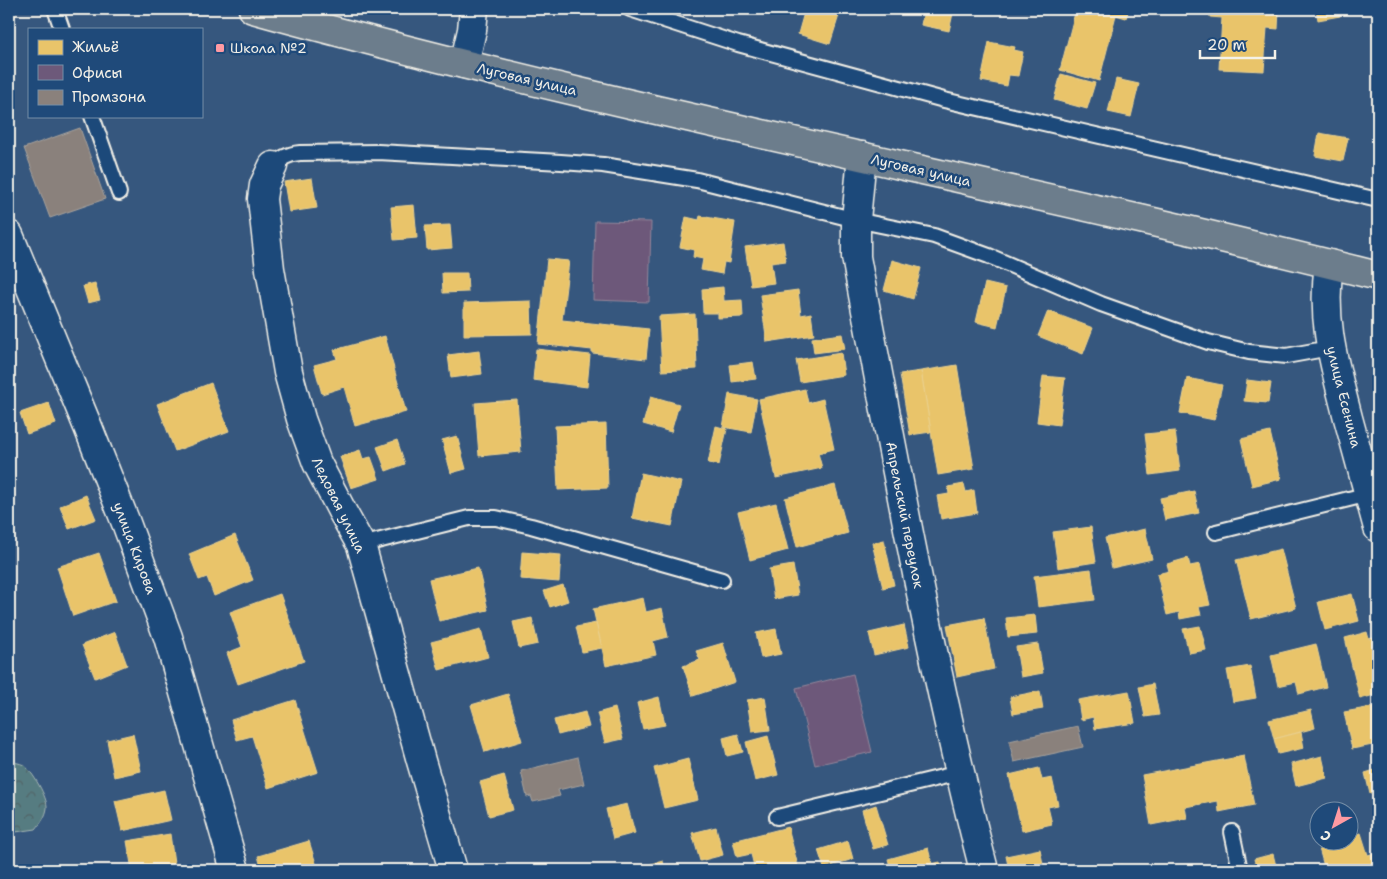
<svg xmlns="http://www.w3.org/2000/svg" width="1387" height="879" font-family="'Shantell Sans',sans-serif">
  <style>
    .forest { fill: url(#forest-crowns); stroke: #a5b6b4 }
    .homes { fill: #e9c46a; stroke: #ecd290 }
    .offices { fill: #6d597a; stroke: #96879b }
    .industry { fill: #8a817c; stroke: #aaa39c }
    .lines { fill: none; stroke-linecap: round; stroke-linejoin: round }
    .lane-casing { stroke: #f4f1e8; stroke-width: 18 }
    .street-casing { stroke: #f4f1e8; stroke-width: 31 }
    .secondary-casing { stroke: #f4f1e8; stroke-width: 31 }
    .primary-casing { stroke: #f4f1e8; stroke-width: 31 }
    .lane { stroke: #1f4a7a; stroke-width: 14 }
    .street { stroke: #1f4a7a; stroke-width: 28 }
    .secondary { stroke: #1f4a7a; stroke-width: 28 }
    .primary { stroke: #6c7d8c; stroke-width: 28 }
    .poi-dot { fill: #ff9aa2; stroke: #1f4a7a; stroke-width: 2 }
    .labels { text-anchor: middle; stroke-width: 5; stroke-linejoin: round; paint-order: stroke }
    .poi-label { font-size: 14px; fill: #f4f1e8; stroke: #1f4a7a; text-anchor: start }
    .street-label { font-size: 14px; fill: #f4f1e8; stroke: #1f4a7a }
  </style>
  <defs>
    <pattern id="forest-crowns" width="20" height="18" patternUnits="userSpaceOnUse" patternTransform="scale(1.25)"><rect width="20" height="18" fill="#567b81"/><path d="M2 6a3 3 0 1 1 6 0M12 15a3 3 0 1 1 6 0" fill="none" stroke="#506466"/></pattern>
  </defs>
  <rect width="100%" height="100%" fill="#36577e"/>
  <filter id="ink" filterUnits="userSpaceOnUse"><feTurbulence type="fractalNoise" baseFrequency=".02" numOctaves="2"/><feDisplacementMap in="SourceGraphic" scale="10" xChannelSelector="R" yChannelSelector="G"/><feConvolveMatrix kernelMatrix="1 2 1 2 8 2 1 2 1" color-interpolation-filters="sRGB"/></filter>
  <g filter="url(#ink)">
    <path class="forest" d="M9 761C13 762 20 763 24 765 32 771 48 798 47 808 46 816 41 823 36 829L9 833Z"/>
    <g class="homes">
      <path d="M805 9H841L830 44 798 34Z"/>
      <path d="M920 9H954L949 31 921 25 924 10Z"/>
      <path d="M1076 9H1129L1126 18 1116 15 1099 81 1060 70Z"/>
      <path d="M1210 9H1279L1278 29 1267 28 1264 71 1219 69 1222 18 1210 17Z"/>
      <path d="M1316 9H1338L1340 16 1318 20Z"/>
      <path d="M989 42 1015 47 1014 50 1023 52 1018 76 1009 75 1007 86 981 81Z"/>
      <path d="M1061 74 1095 83 1087 109 1054 100Z"/>
      <path d="M1116 79 1139 84 1131 117 1108 112Z"/>
      <path d="M1319 133 1348 138 1343 161 1315 156Z"/>
      <path d="M312 178 317 208 289 212 284 182Z"/>
      <path d="M414 205 417 238 394 240 391 207Z"/>
      <path d="M700 216 735 222 729 263 724 262 722 274 701 270 703 259 693 257 694 250 680 247 686 217 699 220Z"/>
      <path d="M450 225 452 248 427 250 425 226Z"/>
      <path d="M783 242 786 261 771 263 774 283 751 286 745 247Z"/>
      <path d="M547 259 569 261 562 320 649 329 646 359 592 353V350L538 344Z"/>
      <path d="M892 260 921 268 913 299 884 290Z"/>
      <path d="M442 273H467L468 292 443 293Z"/>
      <path d="M95 283 100 300 88 303 83 286Z"/>
      <path d="M985 283 1006 288 997 327 976 322Z"/>
      <path d="M723 287 724 301 742 300 743 317 718 318V313H703L702 289Z"/>
      <path d="M798 290 801 315 811 313 814 335 767 342 760 295Z"/>
      <path d="M531 301 532 334 464 335V303Z"/>
      <path d="M1048 311 1093 328 1083 354 1038 336Z"/>
      <path d="M695 314 697 369 662 371 659 316Z"/>
      <path d="M842 334 845 349 814 353 812 338Z"/>
      <path d="M385 336 406 412 355 426 344 387 322 394 314 365 337 359 334 350Z"/>
      <path d="M536 349 590 355 587 387 533 380Z"/>
      <path d="M479 351 482 374 451 378 448 355Z"/>
      <path d="M841 353 844 375 800 382 796 360Z"/>
      <path d="M753 362 756 379 732 382 730 365Z"/>
      <path d="M957 365 974 469 938 475 921 371Z"/>
      <path d="M921 371 931 432 910 435 900 374Z"/>
      <path d="M1043 376 1065 378 1059 425 1037 422Z"/>
      <path d="M1187 378 1222 385 1214 420 1180 413Z"/>
      <path d="M1247 380 1271 383 1268 403 1244 401Z"/>
      <path d="M211 383 229 431 175 451 157 404Z"/>
      <path d="M805 389 808 403 823 399 834 449 818 453 822 468 776 478 759 399Z"/>
      <path d="M729 394 757 399 751 432 723 427Z"/>
      <path d="M651 396 679 404 671 432 643 424Z"/>
      <path d="M517 400 521 452 479 456 475 403Z"/>
      <path d="M49 403 56 424 27 434 20 413Z"/>
      <path d="M606 424 608 488 558 490 555 426Z"/>
      <path d="M716 426 727 429 719 465 708 463Z"/>
      <path d="M1175 431 1180 471 1150 475 1145 434Z"/>
      <path d="M1270 432 1281 479 1252 486 1241 439Z"/>
      <path d="M457 436 466 469 451 473 442 440Z"/>
      <path d="M397 440 405 464 386 471 377 447Z"/>
      <path d="M360 450 363 459 371 457 379 479 351 488 340 457Z"/>
      <path d="M641 473 681 482 672 526 632 518Z"/>
      <path d="M964 484 966 492 974 490 977 513 941 519 937 496 949 494 948 487Z"/>
      <path d="M835 485 848 533 797 547 785 498Z"/>
      <path d="M1194 491 1199 513 1165 520 1160 498Z"/>
      <path d="M86 495 96 519 69 529 60 506Z"/>
      <path d="M776 503 788 550 750 560 738 512Z"/>
      <path d="M1091 527 1096 562 1058 568 1053 532Z"/>
      <path d="M1145 529 1152 559 1112 568 1105 538Z"/>
      <path d="M235 535 253 580 214 596 207 577 199 580 189 554Z"/>
      <path d="M884 540 894 585 883 588 872 543Z"/>
      <path d="M1281 549 1296 608 1251 619 1236 560Z"/>
      <path d="M522 552 561 555 559 582 520 579Z"/>
      <path d="M99 553 116 601 73 616 57 567Z"/>
      <path d="M1188 558 1190 566 1200 564 1210 605 1199 607 1201 615 1180 619 1179 612 1167 615 1157 574 1169 571 1167 564Z"/>
      <path d="M793 565 798 595 774 599 769 569Z"/>
      <path d="M478 568 488 610 439 621 429 579Z"/>
      <path d="M1091 569 1095 600 1038 607 1034 576Z"/>
      <path d="M563 585 568 601 550 607 544 591Z"/>
      <path d="M280 594 304 661 238 684 227 653 242 647 230 612Z"/>
      <path d="M1352 594 1359 621 1325 630 1318 602Z"/>
      <path d="M643 598 646 612 662 608 668 637 653 641 656 655 606 666 593 609Z"/>
      <path d="M1035 615 1037 634 1008 637 1006 618Z"/>
      <path d="M532 618 538 644 519 648 513 622Z"/>
      <path d="M984 618 994 669 957 677 947 625Z"/>
      <path d="M596 623 602 648 582 652 576 627Z"/>
      <path d="M904 625 909 647 874 655 869 633Z"/>
      <path d="M1200 626 1206 650 1189 653 1183 629Z"/>
      <path d="M481 629 488 657 439 670 431 642Z"/>
      <path d="M776 629 781 654 761 658 756 633Z"/>
      <path d="M115 632 127 665 95 678 82 645Z"/>
      <path d="M1367 632 1369 639 1378 637V694L1360 699 1345 638Z"/>
      <path d="M723 643 735 682 693 696 683 666 700 660 696 651Z"/>
      <path d="M1038 644 1043 673 1021 677 1016 647Z"/>
      <path d="M1316 644 1326 687 1299 694 1296 682 1278 686 1271 655Z"/>
      <path d="M1250 666 1256 698 1233 702 1227 670Z"/>
      <path d="M1153 684 1159 715 1145 717 1139 687Z"/>
      <path d="M1040 691 1043 709 1013 714 1010 697Z"/>
      <path d="M1129 691 1135 723 1095 729 1093 717 1081 720 1078 700Z"/>
      <path d="M508 694 522 741 485 752 471 705Z"/>
      <path d="M659 697 665 725 643 729 637 703Z"/>
      <path d="M765 697 770 730 752 732 747 700Z"/>
      <path d="M295 700 318 772 268 788 252 736 237 740 231 720Z"/>
      <path d="M1378 706V744L1352 749 1344 712Z"/>
      <path d="M615 708 623 739 605 743 597 713Z"/>
      <path d="M1311 710 1315 728 1274 739 1269 720Z"/>
      <path d="M585 712 589 727 558 735 554 720Z"/>
      <path d="M1301 732 1304 748 1278 754 1274 739Z"/>
      <path d="M133 734 141 771 114 777 107 740Z"/>
      <path d="M738 734 743 752 727 756 723 738Z"/>
      <path d="M768 736 778 775 755 781 746 742Z"/>
      <path d="M1244 756 1254 805 1219 812 1218 801 1185 807 1187 818 1151 825 1142 775Z"/>
      <path d="M1322 756 1327 778 1296 786 1291 764Z"/>
      <path d="M688 759 698 800 664 808 654 768Z"/>
      <path d="M1039 768 1042 780 1052 778 1058 805 1048 807 1052 824 1022 831 1009 775Z"/>
      <path d="M1378 769V792L1370 794 1365 773Z"/>
      <path d="M504 775 513 810 489 816 480 782Z"/>
      <path d="M164 790 171 820 122 831 115 801Z"/>
      <path d="M627 804 635 833 613 839 606 809Z"/>
      <path d="M876 805 888 845 873 849 862 810Z"/>
      <path d="M716 827 723 855 700 861 692 833Z"/>
      <path d="M788 827 799 870H755L751 854 737 857 733 841Z"/>
      <path d="M1361 833 1368 855 1375 853 1378 870H1325L1318 845 1330 842H1350V836Z"/>
      <path d="M170 834 175 870H132L127 841Z"/>
      <path d="M309 841 318 870H262L258 856Z"/>
      <path d="M848 841 853 859 824 868 818 850Z"/>
      <path d="M928 848 932 864 940 862 942 870H891L888 859Z"/>
      <path d="M1040 849 1043 864 1009 870 1006 856Z"/>
      <path d="M1273 854 1277 870H1257L1254 859Z"/>
      <path d="M663 861 665 870H628Z"/>
      <path d="M1122 865 1123 870H1089Z"/>
    </g>
    <g class="offices">
      <path d="M595 221 651 222 649 302 593 300Z"/>
      <path d="M853 674 872 752 815 765 796 688Z"/>
    </g>
    <g class="industry">
      <path d="M80 128 105 199 50 218 24 148Z"/>
      <path d="M1078 726 1083 747 1014 762 1009 741Z"/>
      <path d="M578 757 584 784 558 790 560 796 533 802 531 796 527 797 521 771Z"/>
    </g>
    <g class="lines">
      <defs>
        <g id="lane">
          <path d="M55 9 62 29"/>
          <path d="M630 9 738 44 944 100 1378 200"/>
          <path d="M92 116 119 193"/>
          <path d="M273 166C281 158 288 154 300 153L378 152 561 162 603 165 697 180 856 220 934 236 989 256 1101 304 1208 342 1249 352 1286 356 1330 348"/>
          <path d="M1216 532 1369 494"/>
          <path d="M361 545 469 518H496L531 526 722 580"/>
          <path d="M777 817 959 773"/>
          <path d="M1232 832 1240 870"/>
        </g>
        <g id="street">
          <path d="M862 156 856 220V257L863 295C900 488 935 680 984 870"/>
          <path d="M273 166 264 185 262 199 270 269 288 372 301 419 317 463 342 511 361 545 421 761 453 870"/>
          <path d="M9 235 88 427 126 523 168 637 235 870"/>
          <path d="M1329 264C1321 321 1334 363 1348 418 1358 454 1368 491 1378 528"/>
        </g>
        <path id="secondary" d="M464 64 472 30 474 9"/>
        <path id="primary" d="M253 9C624 112 1004 182 1378 276"/>
      </defs>
      <use href="#lane" class="lane-casing"/>
      <use href="#street" class="street-casing"/>
      <use href="#secondary" class="secondary-casing"/>
      <use href="#primary" class="primary-casing"/>
      <use href="#lane" class="lane"/>
      <use href="#street" class="street"/>
      <use href="#secondary" class="secondary"/>
      <use href="#primary" class="primary"/>
    </g>
  </g>
  <rect class="poi-dot" x="215" y="43" width="10" height="10" rx="2.5"/>
  <g class="labels">
    <g class="poi-label">
      <text x="230" y="53">Школа №2</text>
    </g>
    <g class="street-label">
      <text transform="translate(527 79) rotate(13)" y="5">Луговая улица</text>
      <text transform="translate(921 170) rotate(13)" y="5">Луговая улица</text>
      <text transform="translate(1344 397) rotate(76)" y="5">улица Есенина</text>
      <text transform="translate(339 505) rotate(64)" y="5">Ледовая улица</text>
      <text transform="translate(905 515) rotate(79)" y="5">Апрельский переулок</text>
      <text transform="translate(135 548) rotate(69)" y="5">улица Кирова</text>
    </g>
  </g>
  <rect width="1387" height="879" fill="none" stroke="#1f4a7a" stroke-width="30"/>
  <rect x="15" y="15" width="1357" height="849" fill="none" stroke="#f4f1e8" stroke-width="2" filter="url(#ink)"/>
  <rect x="28" y="28" width="175" height="90" fill="#1f4a7a" stroke="#748da6"/>
  <rect x="38" y="40" width="25" height="15" fill="#e9c46a" stroke="#748da6"/>
  <text x="72" y="52" font-size="15" fill="#f4f1e8">Жильё</text>
  <rect x="38" y="65" width="25" height="15" fill="#6d597a" stroke="#748da6"/>
  <text x="72" y="78" font-size="15" fill="#f4f1e8">Офисы</text>
  <rect x="38" y="90" width="25" height="15" fill="#8a817c" stroke="#748da6"/>
  <text x="72" y="102" font-size="15" fill="#f4f1e8">Промзона</text>
  <g transform="translate(1334 826) rotate(219)"><circle r="24" fill="#1f4a7a" stroke="#748da6"/>
  <path d="M0-4L9 19L0 12L-9 19Z" fill="#ff9aa2"/>
  <text y="-8" font-size="14" font-weight="bold" text-anchor="middle" fill="#f4f1e8">С</text>
  </g>
  <path d="M1200 50v8h75v-8" fill="none" stroke="#f4f1e8" stroke-width="2.5"/>
  <text x="1207" y="50" font-size="15" fill="#f4f1e8" stroke="#1f4a7a" stroke-width="4" paint-order="stroke">20 m</text>
</svg>
